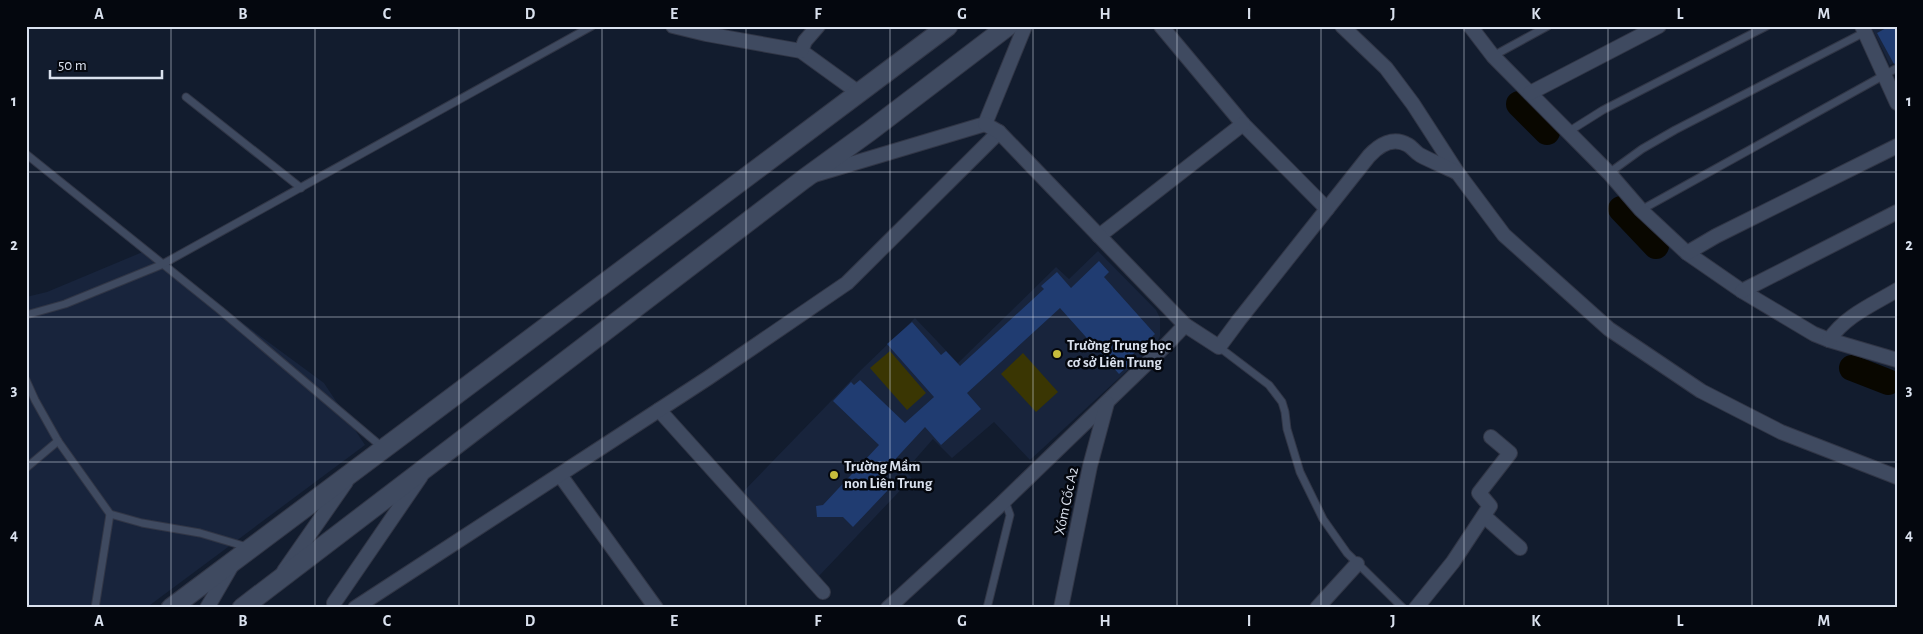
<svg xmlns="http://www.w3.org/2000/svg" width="1923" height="634" font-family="'Alegreya Sans',sans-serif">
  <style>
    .built { fill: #18243c }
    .green { fill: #3a3603 }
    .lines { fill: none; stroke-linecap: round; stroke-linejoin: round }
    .river { stroke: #090700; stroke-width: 26 }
    .building { fill: #203c71 }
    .lane-casing { stroke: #313646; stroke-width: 9 }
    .street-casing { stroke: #313646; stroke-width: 16 }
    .secondary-casing { stroke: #313646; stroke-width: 21 }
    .lane { stroke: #3f4a60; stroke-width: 7 }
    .street { stroke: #3f4a60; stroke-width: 14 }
    .secondary { stroke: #3f4a60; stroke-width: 19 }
    .grid { fill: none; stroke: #dae1ee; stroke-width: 1; stroke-opacity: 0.55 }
    .poi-dot { fill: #c6bc3c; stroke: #04070e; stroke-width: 2 }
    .labels { text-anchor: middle; stroke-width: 5; stroke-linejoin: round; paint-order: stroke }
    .poi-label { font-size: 15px; font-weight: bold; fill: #dae1ee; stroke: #04070e; text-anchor: start }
    .street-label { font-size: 15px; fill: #dae1ee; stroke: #04070e }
    .neatline { fill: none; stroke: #dae1ee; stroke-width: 2 }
    .grid-label { font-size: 16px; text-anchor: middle; font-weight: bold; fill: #dae1ee }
  </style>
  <rect width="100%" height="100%" fill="#121c2e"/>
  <g class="built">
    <path d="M1871 26H1897V61L1890 65Z"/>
    <path d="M145 251 324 383 365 445 146 608H26V297L47 292Z"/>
    <path d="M1098 251 1156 310 1160 318V336L1156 344 1030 460 994 422 952 458 933 439 905 471 912 478 819 576 742 493 862 369 915 318 958 363 1056 267 1069 279Z"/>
  </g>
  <g class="green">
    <path d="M890 351 926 393 907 410 870 368Z"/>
    <path d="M1023 353 1058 392 1036 412 1001 374Z"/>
  </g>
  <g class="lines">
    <g class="river">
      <path d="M1519 104 1547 132"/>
      <path d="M1621 209 1656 246"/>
      <path d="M1852 368 1888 382"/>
    </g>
  </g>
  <g class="building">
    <path d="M1890 26H1897V63L1894 64 1877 33Z"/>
    <path d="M1099 261 1109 272 1104 277 1155 334 1132 355 1136 359 1119 374 1060 308 967 393 981 409 941 445 925 427 877 479 888 490 853 527 843 517H817L816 506 823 505 879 445 833 401 851 382 854 385 860 380 905 423 934 397 887 344 912 322 941 355 946 351 960 366 1044 289 1041 286 1057 272 1071 288Z"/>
  </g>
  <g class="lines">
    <defs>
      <g id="lane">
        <path d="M1493 56 1548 26"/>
        <path d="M186 97 301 188"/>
        <path d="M1568 132 1603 110 1767 26"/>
        <path d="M26 154 220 310 382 447"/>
        <path d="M1609 173 1642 149 1675 130 1865 32"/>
        <path d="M1641 210 1897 68"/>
        <path d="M26 315 65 304 161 265 592 26"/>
        <path d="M1219 347 1269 385 1282 402 1285 412 1287 429 1300 472 1323 519 1347 553 1403 608"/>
        <path d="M26 380 35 400 58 441 110 514 142 523 200 533 247 547"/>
        <path d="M26 468 58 441"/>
        <path d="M95 608 110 514"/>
        <path d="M987 608 1010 515 1005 501"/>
      </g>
      <g id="street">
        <path d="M673 26 706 34 801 51 859 93"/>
        <path d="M1161 26 1243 124 1327 209"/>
        <path d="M1342 26 1386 68 1413 104 1457 172 1504 235 1609 329 1701 391 1781 432 1897 477"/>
        <path d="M1470 26 1493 56 1609 173 1641 210 1687 253 1742 291 1814 334 1829 340 1897 360"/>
        <path d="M1862 26 1897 103"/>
        <path d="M801 51 805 41 818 26"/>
        <path d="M1530 93 1659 26"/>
        <path d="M814 175 985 124 1025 26"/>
        <path d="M1099 236 1243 124"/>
        <path d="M1687 253 1716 236 1897 146"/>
        <path d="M1742 291 1897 212"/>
        <path d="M1185 325 1219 347 1239 320 1369 156C1379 145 1393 136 1408 145 1412 147 1415 152 1420 155 1431 161 1444 166 1456 172"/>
        <path d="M1829 340C1845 316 1872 305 1897 290"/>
        <path d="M659 410 823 592"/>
        <path d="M560 475 656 608"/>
        <path d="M1484 516 1520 548"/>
        <path d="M284 571 346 482"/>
        <path d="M334 603 421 476"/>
        <path d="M207 608 232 565"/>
        <path d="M355 608 708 378 847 283 999 132"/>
        <path d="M888 608 998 507 1167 344 1185 325 999 132 985 124"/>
        <path d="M1061 608 1090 466 1107 403"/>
        <path d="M1317 608 1357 564"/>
        <path d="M1416 608 1453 562 1490 506 1479 493 1510 453 1491 437"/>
      </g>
      <g id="secondary">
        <path d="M171 608 948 26"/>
        <path d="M242 608 804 179 870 131 1008 26"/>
      </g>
    </defs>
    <use href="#lane" class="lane-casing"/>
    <use href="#street" class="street-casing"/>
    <use href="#secondary" class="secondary-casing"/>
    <use href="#lane" class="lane"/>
    <use href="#street" class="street"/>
    <use href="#secondary" class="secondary"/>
  </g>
  <path class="grid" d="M171 26V608M315 26V608M459 26V608M602 26V608M746 26V608M890 26V608M1033 26V608M1177 26V608M1321 26V608M1464 26V608M1608 26V608M1752 26V608M26 172H1897M26 317H1897M26 462H1897"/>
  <g class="poi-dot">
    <circle cx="1057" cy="354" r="5"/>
    <circle cx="834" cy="475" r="5"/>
  </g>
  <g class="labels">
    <g class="poi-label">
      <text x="1067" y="350">Trường Trung học<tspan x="1067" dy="17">cơ sở Liên Trung</tspan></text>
      <text x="844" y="471">Trường Mầm<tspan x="844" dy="17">non Liên Trung</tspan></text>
    </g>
    <g class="street-label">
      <text transform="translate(1066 501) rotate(-78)" y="5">Xóm Cốc A2</text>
    </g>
  </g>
  <rect width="1923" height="634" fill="none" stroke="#04070e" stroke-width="55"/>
  <path d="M50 70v8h112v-8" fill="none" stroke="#dae1ee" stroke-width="2.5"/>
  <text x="58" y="70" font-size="15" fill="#dae1ee" stroke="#04070e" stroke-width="4" paint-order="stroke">50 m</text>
  <rect x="28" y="28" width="1868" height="578" class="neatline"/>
  <g class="grid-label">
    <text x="99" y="19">A</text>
    <text x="243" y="19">B</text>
    <text x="387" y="19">C</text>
    <text x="530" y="19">D</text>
    <text x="674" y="19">E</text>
    <text x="818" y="19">F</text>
    <text x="962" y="19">G</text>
    <text x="1105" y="19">H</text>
    <text x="1249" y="19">I</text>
    <text x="1393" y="19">J</text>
    <text x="1536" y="19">K</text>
    <text x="1680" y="19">L</text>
    <text x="1824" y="19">M</text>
    <text x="14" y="106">1</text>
    <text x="1909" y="106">1</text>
    <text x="14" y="250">2</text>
    <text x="1909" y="250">2</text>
    <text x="14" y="395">3</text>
    <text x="1909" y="395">3</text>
    <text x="14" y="540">4</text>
    <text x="1909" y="540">4</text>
    <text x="99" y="626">A</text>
    <text x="243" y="626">B</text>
    <text x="387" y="626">C</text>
    <text x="530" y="626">D</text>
    <text x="674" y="626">E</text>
    <text x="818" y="626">F</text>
    <text x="962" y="626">G</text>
    <text x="1105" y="626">H</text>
    <text x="1249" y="626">I</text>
    <text x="1393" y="626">J</text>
    <text x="1536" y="626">K</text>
    <text x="1680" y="626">L</text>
    <text x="1824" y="626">M</text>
  </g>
</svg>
